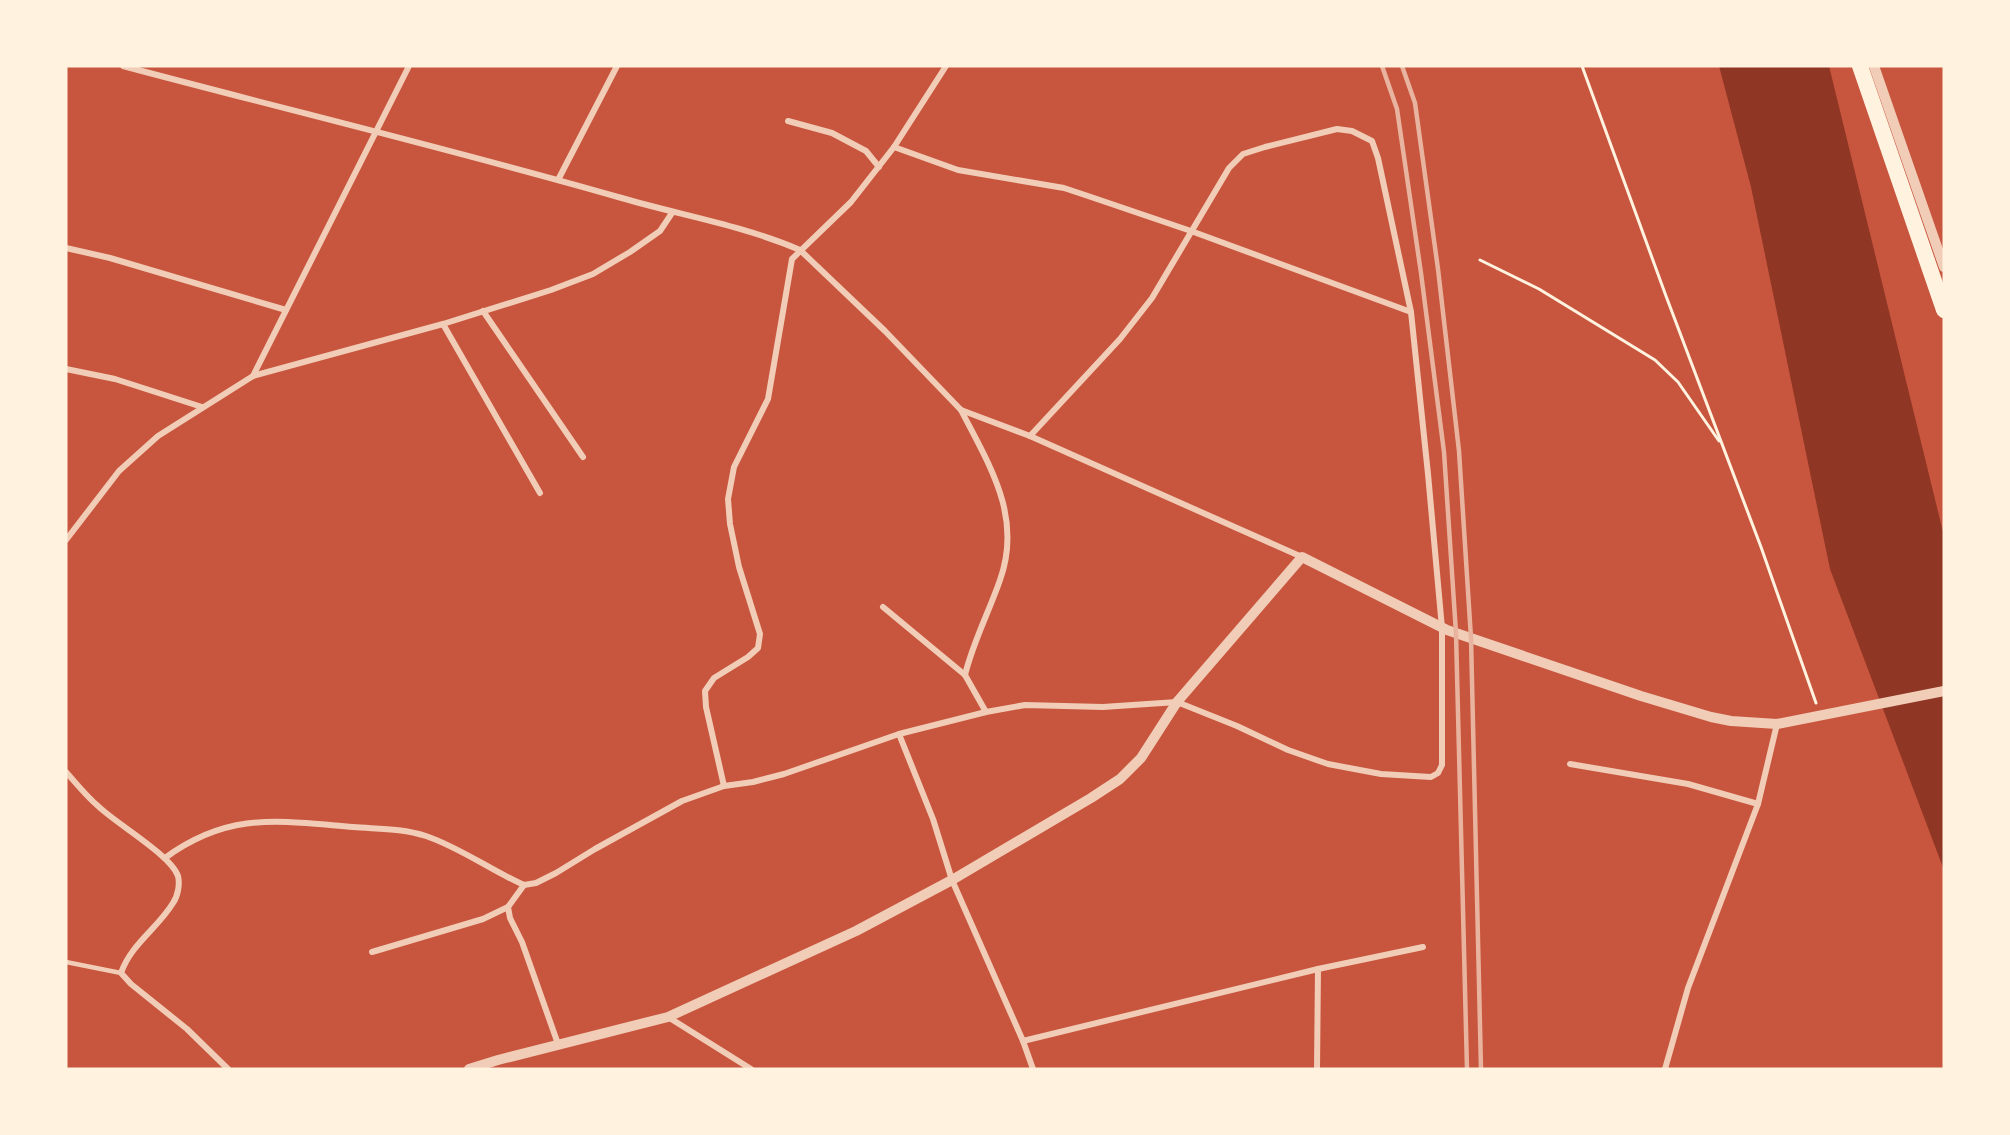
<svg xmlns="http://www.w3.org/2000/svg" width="2010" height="1135" font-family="'IBM Plex Sans',sans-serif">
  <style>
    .water { fill: #8f3625 }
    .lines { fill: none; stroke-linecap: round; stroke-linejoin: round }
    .path { stroke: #fff3e0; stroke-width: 3 }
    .service { stroke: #f1ccb7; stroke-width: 4.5 }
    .minor { stroke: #f1ccb7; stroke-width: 6 }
    .tertiary { stroke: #f1ccb7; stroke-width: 10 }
    .trunk { stroke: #fff3e0; stroke-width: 16 }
    .rail { stroke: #e9b49f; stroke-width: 4.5 }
  </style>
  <rect width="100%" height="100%" fill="#c8553d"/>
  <path class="water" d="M1719 66H1829L1944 536V870L1830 569 1751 187Z"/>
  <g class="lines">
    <g class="path">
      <path d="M1582 66 1666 296 1761 547 1816 703"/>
      <path d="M1480 260 1539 289 1655 360 1678 382 1719 441"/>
    </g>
    <path class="service" d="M66 962 121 973"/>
    <g class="minor">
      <path d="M123 66C288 110 454 150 618 197 679 215 742 225 800 250L885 331 961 410 1030 436 1302 557"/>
      <path d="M788 121 832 133 866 151 879 167"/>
      <path d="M894 147 958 170 1064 188 1091 197 1191 231 1411 312"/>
      <path d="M558 180 617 66"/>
      <path d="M66 248 110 258 286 310"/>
      <path d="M483 311 583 457"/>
      <path d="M443 324 540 493"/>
      <path d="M66 369 115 379 202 407"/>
      <path d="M253 376 409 66"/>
      <path d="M961 410C989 465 1023 516 1000 580 989 612 973 642 965 675"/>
      <path d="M66 540 119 471 158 436 253 376 443 324 551 290 593 274 630 252 660 231 672 213"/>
      <path d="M883 607 965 675 986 712"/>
      <path d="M899 734 933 819 952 880 1023 1041 1033 1069"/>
      <path d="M1570 764 1688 784 1758 804"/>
      <path d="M66 772C76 783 86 796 98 806 115 823 171 855 178 876 180 884 178 896 173 903 158 928 131 944 121 973L131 984 187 1029 228 1069"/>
      <path d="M724 786 706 707 705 691 714 678 748 657 758 648 760 634 739 567 730 524 728 499 734 467 768 399 792 259 851 202 894 147 946 66"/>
      <path d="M165 858C229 811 279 821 353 827 377 829 402 828 426 836 461 848 490 870 524 885L536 883 556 873 595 849 682 801 724 786 753 782 784 774 899 734 986 712 1025 705 1103 707 1177 702 1237 726 1288 750 1328 764 1381 774 1431 777 1438 773 1442 765V628L1428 474 1411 312 1378 158 1372 141 1352 131 1337 129 1265 147 1243 154 1229 168 1152 298 1120 339 1030 436"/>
      <path d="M508 907 524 885"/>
      <path d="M372 952 483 919 508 907 510 918 522 942 558 1044"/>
      <path d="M668 1017 751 1069"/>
      <path d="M1023 1041 1318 969 1423 947"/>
      <path d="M1317 1069 1318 969"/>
      <path d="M1665 1069 1688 988 1758 804 1777 724"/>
    </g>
    <g class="tertiary">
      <path d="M1874 66 1944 267"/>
      <path d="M469 1069 498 1060 668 1017 856 931 952 880 1091 798 1120 779 1141 758 1177 702 1302 557 1447 630 1641 696 1711 717 1731 721 1777 724 1944 691"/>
    </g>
    <path class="trunk" d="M1860 66 1944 310"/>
    <g class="rail">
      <path d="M1382 66 1397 109 1421 273 1444 452 1456 633 1467 1069"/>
      <path d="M1402 66 1415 103 1438 269 1459 451 1471 638 1481 1069"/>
    </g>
  </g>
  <rect width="2010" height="1135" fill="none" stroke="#fff3e0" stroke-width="135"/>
</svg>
